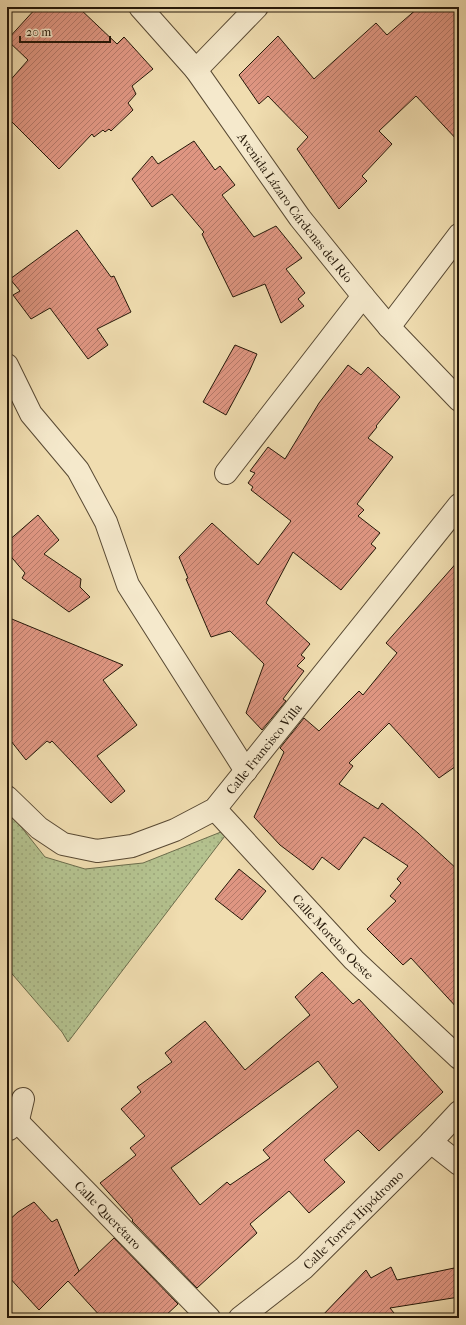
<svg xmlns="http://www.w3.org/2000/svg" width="466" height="1325" font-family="'IM FELL French Canon',serif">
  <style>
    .green { fill: url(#green-dots); stroke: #6c6d4c }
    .building { fill: url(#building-hatch); stroke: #251809; fill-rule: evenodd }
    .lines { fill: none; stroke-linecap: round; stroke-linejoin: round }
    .minor-casing { stroke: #584933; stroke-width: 24 }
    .tertiary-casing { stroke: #584933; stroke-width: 24 }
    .minor { stroke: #f5e9cc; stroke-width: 22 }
    .tertiary { stroke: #f5e9cc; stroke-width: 22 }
    .labels { text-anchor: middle; stroke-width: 3.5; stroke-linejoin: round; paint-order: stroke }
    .street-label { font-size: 13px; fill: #251809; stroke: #f5e9cc }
  </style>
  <defs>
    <pattern id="green-dots" width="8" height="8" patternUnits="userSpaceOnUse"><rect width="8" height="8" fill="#b4c28f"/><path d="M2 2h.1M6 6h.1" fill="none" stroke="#9ba67a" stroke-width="1.8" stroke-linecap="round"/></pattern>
    <pattern id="building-hatch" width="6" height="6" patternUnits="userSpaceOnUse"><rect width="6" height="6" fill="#df9682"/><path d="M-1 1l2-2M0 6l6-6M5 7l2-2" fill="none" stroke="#b57969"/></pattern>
  </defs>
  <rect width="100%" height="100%" fill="#f0ddb0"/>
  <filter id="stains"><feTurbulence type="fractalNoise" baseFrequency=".005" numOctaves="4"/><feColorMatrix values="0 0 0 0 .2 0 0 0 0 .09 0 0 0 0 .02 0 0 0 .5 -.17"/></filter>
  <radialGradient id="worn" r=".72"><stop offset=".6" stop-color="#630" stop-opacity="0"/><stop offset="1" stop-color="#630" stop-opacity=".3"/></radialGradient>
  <path class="green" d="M7 809 45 857 85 869 143 863 231 828 68 1042 62 1032 7 968Z"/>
  <g class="building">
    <path d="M37 7H78L117 44 124 37 153 69 132 86 136 94 128 103 133 110 111 131 109 129 105 132 103 130 94 137 92 134 59 169 7 117V84L28 60 7 40Z"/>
    <path d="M419 7H459V142L416 96 379 131 392 144 362 176 367 181 339 209 297 149 308 137 268 96 259 104 239 75 278 36 314 79 376 23 387 35Z"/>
    <path d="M194 141 215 170 220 166 235 185 222 195 254 237 276 226 302 258 286 269 305 293 298 299 304 306 281 323 265 284 233 297 202 234 204 232 172 194 152 207 132 179 152 156 158 164Z"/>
    <path d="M77 230 111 277 114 276 131 312 97 329 108 345 88 359 50 308 31 319 13 295 20 291 10 279Z"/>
    <path d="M235 345 257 354 249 372 226 415 203 402Z"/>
    <path d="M348 365 361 375 368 367 400 397 376 426 377 427 368 438 393 457 357 504 364 510 358 516 380 533 371 544 376 548 341 590 293 552 266 603 310 644 301 655 305 658 297 666 304 671 283 699 286 701 262 730 246 713 264 664 230 631 211 637 186 579 188 578 179 557 212 523 258 565 291 521 251 490 253 487 248 483 255 473 250 471 268 447 285 459 319 403Z"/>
    <path d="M38 515 59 540 44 554 81 579 80 587 90 597 69 612 22 578 25 573 7 552V542Z"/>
    <path d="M459 560V764L439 778 389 723 349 763 353 766 339 784 378 809 382 803 418 833 459 871V1010L411 958 403 965 367 929 396 901 390 896 401 883 397 879 408 866 364 837 339 870 322 857 313 870 280 845 254 817 284 752 280 748 304 718 319 731 359 691 363 695 397 653 386 643Z"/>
    <path d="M7 617 123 665 103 680 137 725 97 756 125 791 111 803 52 741 50 743 47 741 26 760 7 736Z"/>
    <path d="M239 869 266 891 242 920 215 899Z"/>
    <path d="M322 972 353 1004 359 999 443 1092 379 1151 358 1130 324 1160 345 1182 309 1213 289 1191 250 1224 257 1233 197 1288 132 1221 133 1220 100 1183 136 1155 130 1148 145 1136 121 1109 141 1092 137 1087 172 1062 165 1053 205 1021 245 1070 310 1015 295 997ZM318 1061 338 1087 263 1150 270 1158 230 1185 227 1182 200 1205 171 1168Z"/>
    <path d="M34 1202 52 1222 57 1219 79 1271 74 1276 114 1238 178 1304 163 1318H102L68 1281 39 1310 7 1275V1222L18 1212Z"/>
    <path d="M391 1267 397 1280 459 1267V1297L390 1308 398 1318H320L366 1270 371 1278Z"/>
  </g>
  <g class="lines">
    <defs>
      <g id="minor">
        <path id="s1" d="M140 7 196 70 300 218 363 296 389 327 459 400"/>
        <path d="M196 70 257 7"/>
        <path d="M389 327 459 235"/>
        <path d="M7 365 31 414 78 470 106 522 128 585 246 771"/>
        <path d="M226 473 363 296"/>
        <path id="s2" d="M7 797 39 828 63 844 97 851 132 846 175 830 215 809 459 505"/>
        <path id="s3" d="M215 809 354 960 459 1058"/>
        <path id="s4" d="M7 1111 209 1318"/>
        <path d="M9 1129 18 1120 23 1099"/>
        <path d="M431 1142 459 1164"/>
      </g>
      <g id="tertiary">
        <path id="s5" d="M240 1318 304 1268 431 1142 459 1112"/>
      </g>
    </defs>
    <use href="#minor" class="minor-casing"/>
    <use href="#tertiary" class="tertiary-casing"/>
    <use href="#minor" class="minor"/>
    <use href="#tertiary" class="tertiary"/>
  </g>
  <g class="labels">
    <g class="street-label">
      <text dy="5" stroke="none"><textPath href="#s1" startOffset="254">Avenida Lázaro Cárdenas del Río</textPath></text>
      <text dy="5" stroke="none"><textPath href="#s2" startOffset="312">Calle Francisco Villa</textPath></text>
      <text dy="5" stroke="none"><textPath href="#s3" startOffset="174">Calle Morelos Oeste</textPath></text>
      <text dy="5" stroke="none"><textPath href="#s4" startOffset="145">Calle Querétaro</textPath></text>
      <text dy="5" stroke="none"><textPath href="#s5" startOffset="150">Calle Torres Hipódromo</textPath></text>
    </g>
  </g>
  <rect width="466" height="1325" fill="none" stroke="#f0ddb0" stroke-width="24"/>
  <rect x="8" y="8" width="450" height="1309" fill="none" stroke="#251809" stroke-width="2"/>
  <rect x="12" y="12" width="442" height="1301" fill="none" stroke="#251809"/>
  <path d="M20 36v6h90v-6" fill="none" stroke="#251809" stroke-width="2"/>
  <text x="26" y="36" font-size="12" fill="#251809" stroke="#f5e9cc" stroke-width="3" paint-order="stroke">20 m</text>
  <rect width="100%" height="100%" filter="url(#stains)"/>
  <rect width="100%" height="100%" fill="url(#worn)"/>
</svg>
